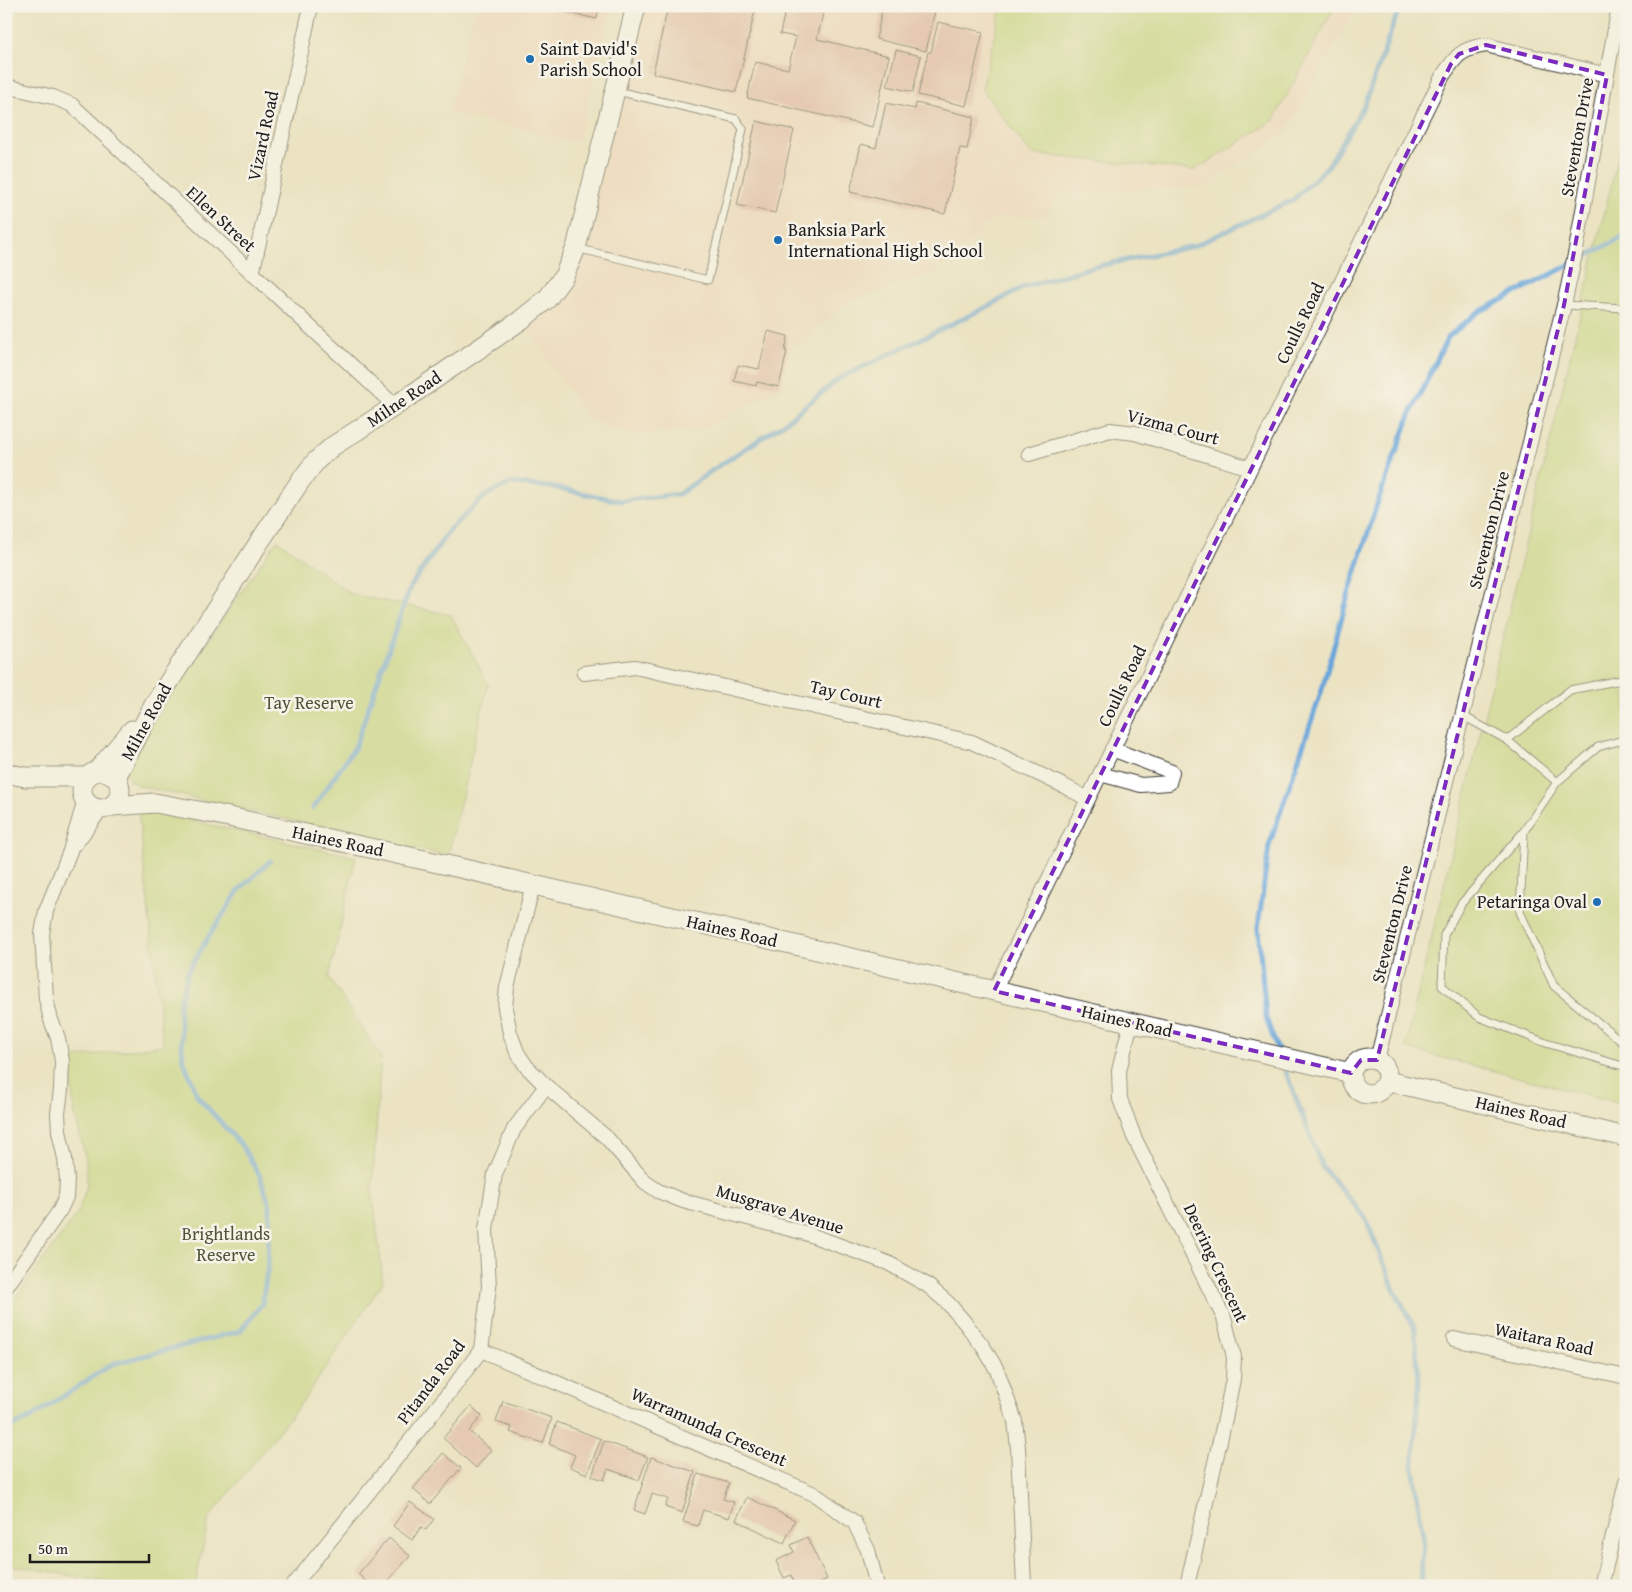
<svg xmlns="http://www.w3.org/2000/svg" width="1632" height="1592" font-family="'Gentium Book Plus',serif">
  <style>
    .built { fill: #f1d5bd }
    .green { fill: #bfd579; stroke: #6e784a }
    .lines { fill: none; stroke-linecap: round; stroke-linejoin: round }
    .stream { stroke: #68a5da; stroke-width: 5 }
    .building { fill: #deac9c }
    .lane-casing { stroke: #3b3a35; stroke-width: 9 }
    .street-casing { stroke: #3b3a35; stroke-width: 16 }
    .secondary-casing { stroke: #3b3a35; stroke-width: 21 }
    .lane { stroke: #fff; stroke-width: 7 }
    .street { stroke: #fff; stroke-width: 14 }
    .secondary { stroke: #fff; stroke-width: 19 }
    .marked { fill: none; stroke: #7b2cbf; stroke-width: 4; stroke-dasharray: 10 6; stroke-linejoin: round }
    .poi-dot { fill: #1f6fb2; stroke: #f7f3e8; stroke-width: 2 }
    .labels { text-anchor: middle; stroke-width: 5; stroke-linejoin: round; paint-order: stroke }
    .poi-label { font-size: 18px; fill: #1c1c1c; stroke: #f7f3e8; text-anchor: start }
    .street-label { font-size: 18px; fill: #1c1c1c; stroke: #f7f3e8 }
    .park-label { font-size: 18px; fill: #4d5438; stroke: #f7f3e8 }
  </style>
  <rect width="100%" height="100%" fill="#f7f3e8"/>
  <filter id="ink" filterUnits="userSpaceOnUse"><feTurbulence type="fractalNoise" baseFrequency=".02" numOctaves="2"/><feDisplacementMap in="SourceGraphic" scale="10" xChannelSelector="R" yChannelSelector="G"/><feConvolveMatrix kernelMatrix="1 2 1 2 8 2 1 2 1" color-interpolation-filters="sRGB"/></filter>
  <filter id="wash" filterUnits="userSpaceOnUse"><feTurbulence type="fractalNoise" baseFrequency=".0096" numOctaves="4" result="noise"/><feDisplacementMap in="SourceGraphic" scale="20" xChannelSelector="R" yChannelSelector="G"/><feGaussianBlur stdDeviation="1.12" result="paint"/><feColorMatrix in="noise" values="0 0 0 0 0 0 0 0 0 0 0 0 0 0 0 0 0 1.4 0 .05"/><feComposite in="paint" operator="in"/></filter>
  <g filter="url(#wash)">
    <rect width="100%" height="100%" fill="#ebe3c2"/>
    <g class="built">
      <path d="M475 6H611L578 143 449 112Z"/>
      <path d="M645 6H1357L1286 132 1205 186 1058 194 1046 216 995 217 942 270 850 302 789 350 782 387 698 431 630 434 588 421 528 328 554 306 571 285 579 263Z"/>
    </g>
    <g class="green">
      <path d="M1001 6H1335L1273 121 1195 170 1031 154 982 89Z"/>
      <path d="M1626 123V1105L1405 1048Z"/>
      <path d="M277 540 351 594 451 615 488 684 448 856 140 786 129 780 125 769 129 757Z"/>
      <path d="M138 809 356 857 329 978 381 1057 372 1189 383 1282 306 1397 209 1518 195 1586H129L6 1564V1311L77 1214 87 1186 86 1160 75 1115 71 1085 73 1058 163 1045Z"/>
    </g>
    <g class="lines">
      <g class="stream">
        <path d="M313 808 355 747 410 587 450 529 486 495 511 483 557 488 620 501 679 494 717 467 783 424 840 378 985 308 1024 287 1089 268 1194 246 1293 200 1328 166 1365 104 1400 6"/>
        <path d="M1278 1051 1266 1018 1258 928 1269 846 1321 693 1345 606 1379 498 1410 415 1448 337 1477 313 1621 238 1626 232"/>
        <path d="M1282 1062 1322 1167 1365 1217 1394 1289 1415 1329 1419 1386 1413 1467 1424 1543 1420 1586"/>
        <path d="M6 1429 32 1417 112 1364 240 1331 262 1304 268 1265 270 1206 260 1176 242 1146 198 1097 183 1059 179 1006 188 971 209 936 239 890 270 861"/>
      </g>
    </g>
    <g id="blocks">
      <g class="building">
        <path d="M536 6H599L597 19Z"/>
        <path d="M668 6H756L736 92 653 73Z"/>
        <path d="M786 6H825L817 39 889 56 873 127 747 98 755 62 788 69 796 37 780 34Z"/>
        <path d="M883 6H936L926 51 876 39Z"/>
        <path d="M938 22 983 32 966 106 918 95 928 52H931Z"/>
        <path d="M896 50 921 56 913 92 887 86Z"/>
        <path d="M886 103 915 109 916 103 974 117 967 149 960 148 945 214 850 192 861 144 876 148Z"/>
        <path d="M756 121 794 130 775 213 737 205Z"/>
        <path d="M768 331 788 336 785 351H787L779 387 757 382 756 386 734 381 738 365 759 369Z"/>
        <path d="M503 1401 552 1418 543 1443 510 1432 512 1427 496 1422Z"/>
        <path d="M471 1406 482 1416 469 1431 491 1450 476 1468 443 1438Z"/>
        <path d="M557 1422 601 1439 587 1474 570 1467 575 1455 549 1444Z"/>
        <path d="M604 1441 648 1457 639 1480 608 1469 604 1480 592 1476Z"/>
        <path d="M443 1453 461 1468 430 1504 413 1489Z"/>
        <path d="M651 1457 695 1472 682 1513 665 1507 668 1499 652 1494 645 1514 634 1510Z"/>
        <path d="M698 1474 729 1483 723 1499 734 1502 729 1518 703 1510 698 1526 683 1522Z"/>
        <path d="M747 1497 795 1520 784 1543 736 1520Z"/>
        <path d="M410 1502 434 1519 426 1530 421 1527 412 1540 393 1526Z"/>
        <path d="M807 1537 827 1579 813 1586H796L791 1575 784 1578 776 1561 794 1552 791 1545Z"/>
        <path d="M389 1538 410 1556 384 1586H371L358 1574Z"/>
      </g>
    </g>
  </g>
  <g filter="url(#ink)">
    <use href="#blocks" fill-opacity="0" stroke="#3b3a35" stroke-width="1"/>
    <g class="lines">
      <defs>
        <g id="lane">
          <path d="M576 248 708 280 743 129 736 119 617 91"/>
          <path d="M1564 305 1626 308"/>
          <path d="M1463 716 1507 740 1570 690 1626 679"/>
          <path d="M1507 740 1557 782 1598 747 1626 739"/>
          <path d="M1557 782 1524 831 1520 912 1554 986 1626 1045"/>
          <path d="M1524 831 1461 904 1444 935 1442 986 1479 1017 1546 1043 1626 1067"/>
        </g>
        <g id="street">
          <path d="M6 86 53 97 72 105 395 406"/>
          <path d="M252 274 311 6"/>
          <path d="M1029 454 1110 430 1135 433 1250 468"/>
          <path d="M584 673 635 667 972 742 1066 787 1088 799"/>
          <path d="M1100 774 1141 785 1169 783 1172 772 1112 749"/>
          <path d="M76 843 101 809"/>
          <path d="M533 885 507 987 505 1008 510 1033 517 1052 526 1066 546 1086 607 1138 645 1182 658 1191 683 1201 805 1233 888 1263 927 1285 948 1303 966 1324 984 1348 997 1370 1015 1421 1018 1448 1024 1586"/>
          <path d="M994 991 1442 77C1456 56 1460 49 1486 45L1607 75"/>
          <path d="M1131 1022 1119 1071 1120 1099 1134 1137 1224 1318 1234 1357 1233 1379 1226 1414 1187 1586"/>
          <path d="M1377 1060 1564 305 1576 250 1619 6"/>
          <path d="M6 1287 60 1210 66 1197 67 1179 65 1159 59 1131 58 1113 61 1090 62 1061 58 1038 51 1020 46 999 42 934 46 911 70 851 85 800"/>
          <path d="M1454 1339 1626 1377"/>
          <path d="M481 1350 814 1494 854 1522 868 1550 877 1586"/>
          <path d="M293 1586 452 1389 481 1350 489 1287 486 1229 495 1174 514 1129 546 1086"/>
          <path d="M1601 1586 1626 1482"/>
        </g>
        <g id="secondary">
          <path d="M98 770 132 730"/>
          <circle cx="101" cy="790" r="19"/>
          <path d="M6 773 25 777H86"/>
          <path d="M116 777 154 705 260 541 301 480 316 461 333 446 395 406 521 320 547 299 564 276 576 248 636 6"/>
          <path d="M112 806 155 803 215 814 447 865 1351 1073"/>
          <circle cx="1369" cy="1076" r="18"/>
          <path d="M1387 1081 1626 1137"/>
        </g>
      </defs>
      <use href="#lane" class="lane-casing"/>
      <use href="#street" class="street-casing"/>
      <use href="#secondary" class="secondary-casing"/>
      <use href="#lane" class="lane"/>
      <use href="#street" class="street"/>
      <use href="#secondary" class="secondary"/>
    </g>
  </g>
  <path d="M0 0H1632V1592H0ZM1486 45 1607 75 1564 305 1377 1060H1361L1351 1073 994 991 1451 64 1459 54Z" fill="#ebe3c2" fill-opacity=".55" fill-rule="evenodd"/>
  <path class="marked" d="M1486 45 1607 75 1564 305 1377 1060H1361L1351 1073 994 991 1451 64 1459 54Z"/>
  <g class="poi-dot">
    <circle cx="530" cy="59" r="5"/>
    <circle cx="778" cy="240" r="5"/>
    <circle cx="1597" cy="902" r="5"/>
  </g>
  <g class="labels">
    <g class="poi-label">
      <text x="540" y="55">Saint David's<tspan x="540" dy="21">Parish School</tspan></text>
      <text x="788" y="236">Banksia Park<tspan x="788" dy="21">International High School</tspan></text>
      <text x="1587" y="908" text-anchor="end">Petaringa Oval</text>
    </g>
    <g class="street-label">
      <text transform="translate(263 136) rotate(-78)" y="6">Vizard Road</text>
      <text transform="translate(1577 137) rotate(-80)" y="6">Steventon Drive</text>
      <text transform="translate(221 219) rotate(43)" y="6">Ellen Street</text>
      <text transform="translate(1300 323) rotate(-64)" y="6">Coulls Road</text>
      <text transform="translate(404 399) rotate(-34)" y="6">Milne Road</text>
      <text transform="translate(1173 427) rotate(15)" y="6">Vizma Court</text>
      <text transform="translate(1489 530) rotate(-76)" y="6">Steventon Drive</text>
      <text transform="translate(1122 686) rotate(-64)" y="6">Coulls Road</text>
      <text transform="translate(846 694) rotate(13)" y="6">Tay Court</text>
      <text transform="translate(146 722) rotate(-61)" y="6">Milne Road</text>
      <text transform="translate(338 841) rotate(12)" y="6">Haines Road</text>
      <text transform="translate(1392 924) rotate(-76)" y="6">Steventon Drive</text>
      <text transform="translate(732 931) rotate(13)" y="6">Haines Road</text>
      <text transform="translate(1127 1021) rotate(13)" y="6">Haines Road</text>
      <text transform="translate(1521 1112) rotate(13)" y="6">Haines Road</text>
      <text transform="translate(780 1209) rotate(17)" y="6">Musgrave Avenue</text>
      <text transform="translate(1216 1263) rotate(65)" y="6">Deering Crescent</text>
      <text transform="translate(1544 1339) rotate(12)" y="6">Waitara Road</text>
      <text transform="translate(431 1382) rotate(-53)" y="6">Pitanda Road</text>
      <text transform="translate(709 1427) rotate(24)" y="6">Warramunda Crescent</text>
    </g>
    <g class="park-label">
      <text x="309" y="709">Tay Reserve</text>
      <text x="226" y="1240">Brightlands<tspan x="226" dy="21">Reserve</tspan></text>
    </g>
  </g>
  <rect width="1632" height="1592" fill="none" stroke="#f7f3e8" stroke-width="25"/>
  <path d="M30 1554v8h119v-8" fill="none" stroke="#1c1c1c" stroke-width="2.5"/>
  <text x="38" y="1554" font-size="15" fill="#1c1c1c" stroke="#f7f3e8" stroke-width="4" paint-order="stroke">50 m</text>
</svg>
